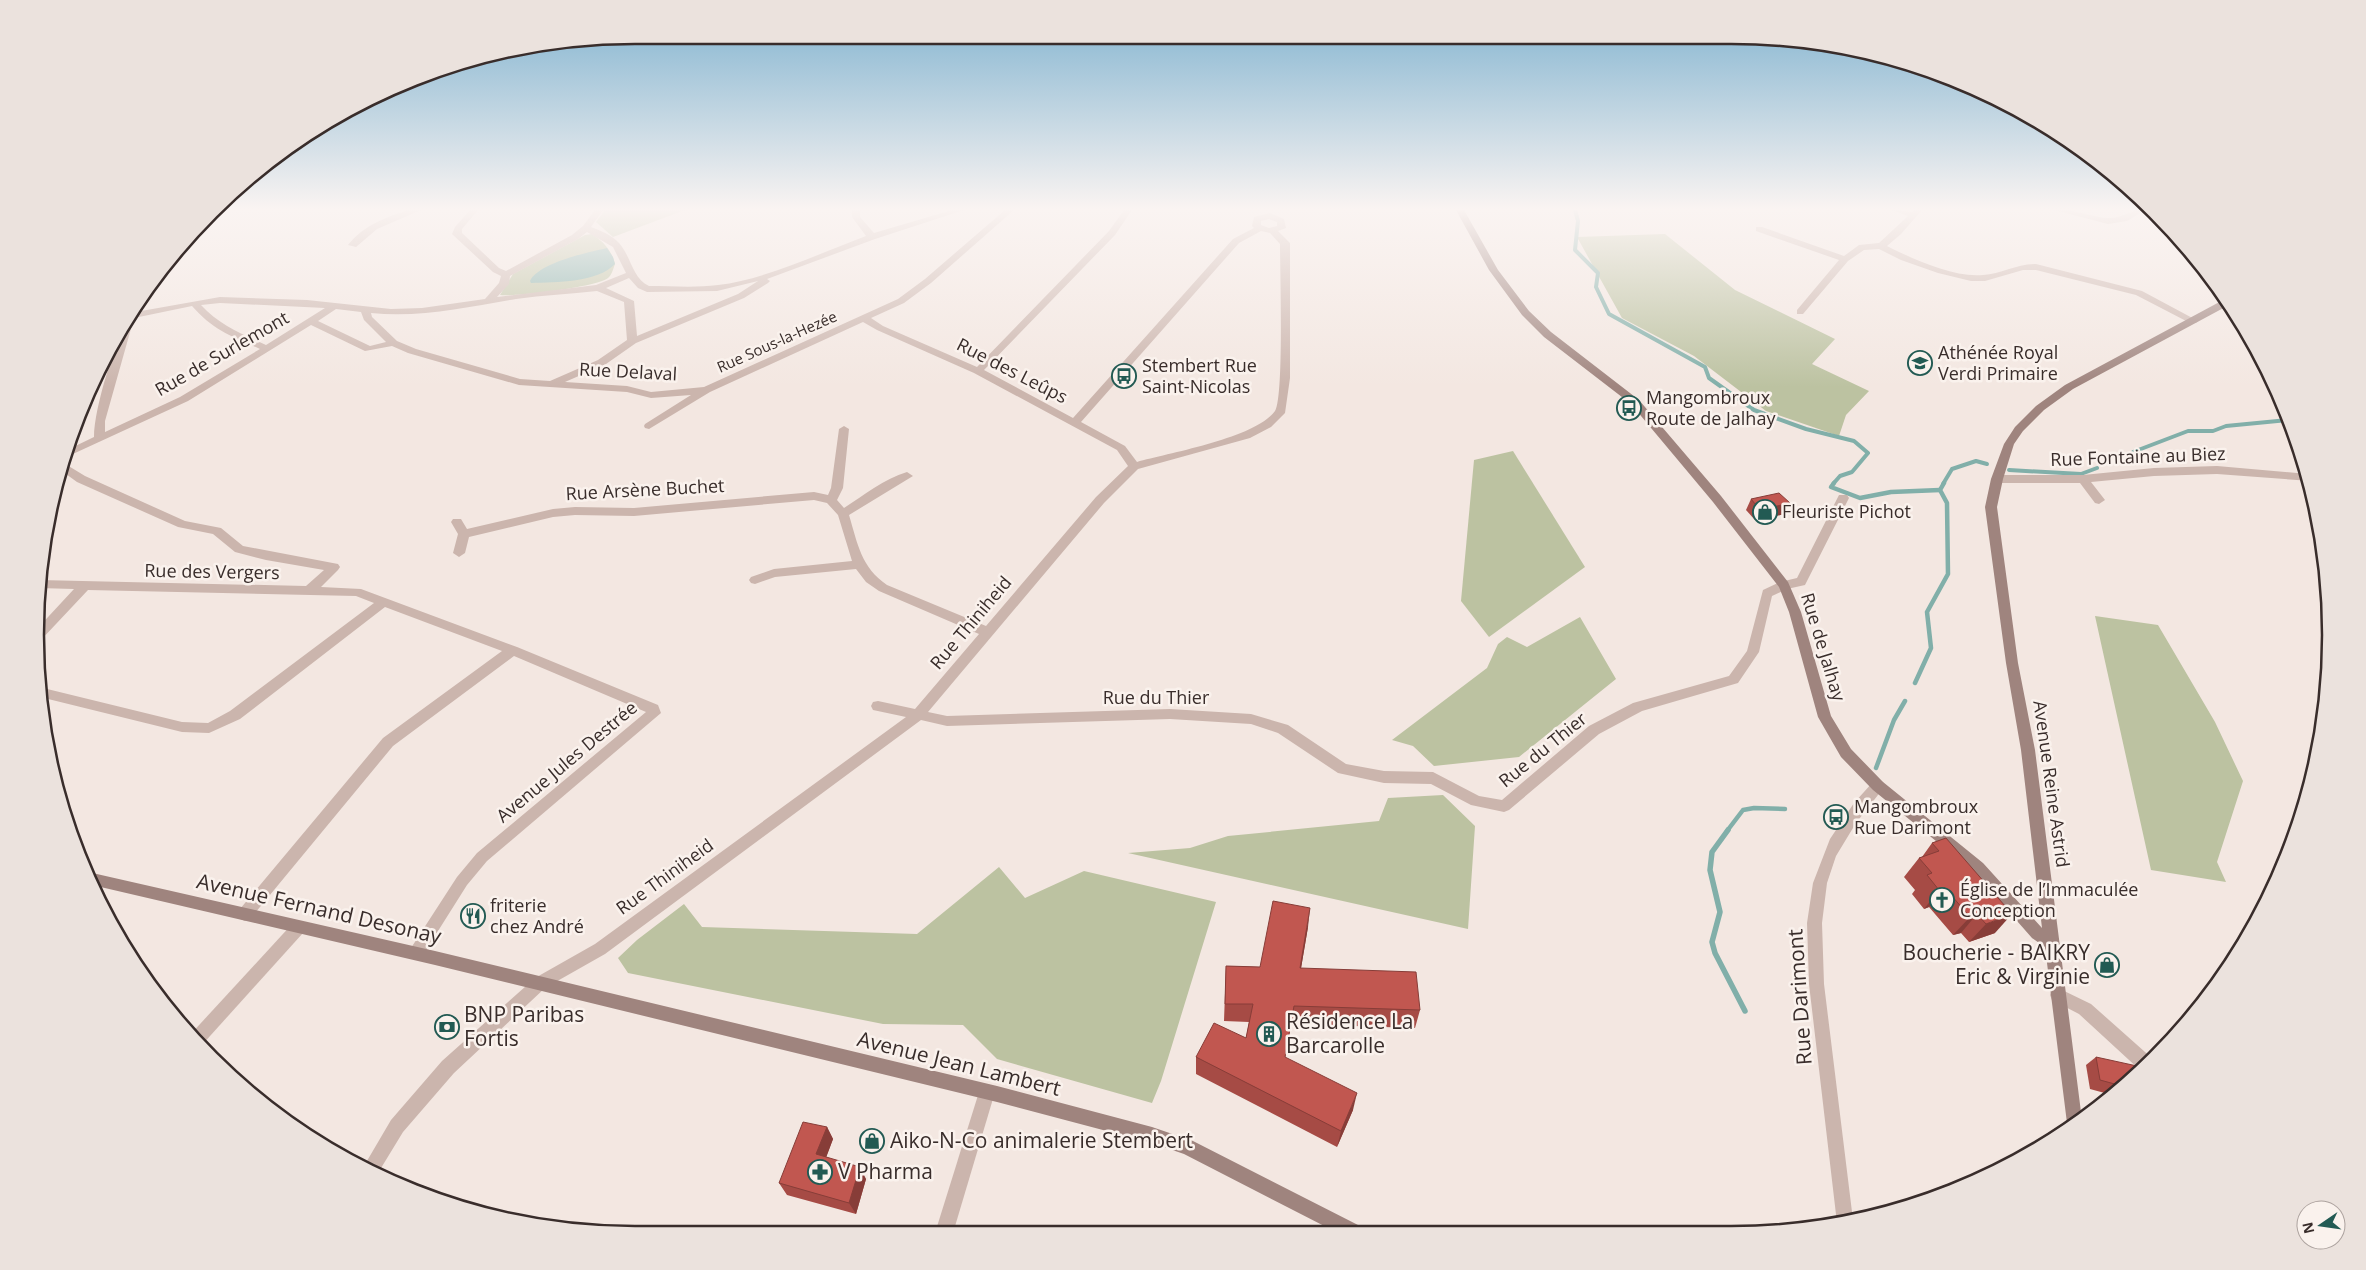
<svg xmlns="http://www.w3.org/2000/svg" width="2366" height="1270" font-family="'Open Sans',sans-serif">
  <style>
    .green { fill: #bcc2a1 }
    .water { fill: #81afa9 }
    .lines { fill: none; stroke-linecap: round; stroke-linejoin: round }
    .stream-far2 { stroke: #81afa9; stroke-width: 4 }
    .stream-far1 { stroke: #81afa9; stroke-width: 4.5 }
    .stream { stroke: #81afa9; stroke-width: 5.5 }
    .street { fill: #cbb5ad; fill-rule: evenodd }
    .secondary { fill: #9f847e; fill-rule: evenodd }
    .wall { fill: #a64b45 }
    .shaded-wall { fill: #873d38 }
    .building { fill: #c15750; stroke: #873d38 }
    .labels { text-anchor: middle; stroke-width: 5; stroke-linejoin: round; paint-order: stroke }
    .far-street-label { font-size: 15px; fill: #392d2b; stroke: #faf2ed }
    .poi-label { font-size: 18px; fill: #392d2b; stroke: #faf2ed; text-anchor: start }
    .street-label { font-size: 18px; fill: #392d2b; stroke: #faf2ed }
    .near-street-label { font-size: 21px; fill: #392d2b; stroke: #faf2ed }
    .near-poi-label { font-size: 21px; fill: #392d2b; stroke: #faf2ed; text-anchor: start }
    .rim { fill: none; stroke: #392d2b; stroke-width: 2.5 }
  </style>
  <rect width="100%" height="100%" fill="#f3e7e1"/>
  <g class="green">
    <path d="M605 210H685L613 237 596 222Z"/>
    <path d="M592 234C603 241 612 251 615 264 613 269 612 275 608 278 597 287 515 297 500 295L513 274 585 235Z"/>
    <path d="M1665 234 1735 290 1835 339 1812 364 1869 391 1846 415 1839 436 1766 411 1694 356 1622 318 1577 237Z"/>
    <path d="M1513 451 1585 567 1489 637 1461 601 1474 460Z"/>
    <path d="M2095 616 2158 625 2215 722 2243 781 2217 862 2226 882 2151 870Z"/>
    <path d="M1580 617 1616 679 1519 757 1434 766 1413 746 1392 740 1487 668 1498 644 1507 637 1527 647Z"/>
    <path d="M1443 795 1475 826 1468 929 1128 853 1190 848 1228 836 1379 821 1388 798Z"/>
    <path d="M999 867 1025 898 1084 871 1216 902 1161 1081 1152 1103 997 1059 963 1025 883 1024 628 973 618 958 637 940 684 904 702 927 917 934Z"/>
  </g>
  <path class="water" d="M607 248 613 257 615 264C597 283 556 282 531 283L530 281C538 263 589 252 607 248Z"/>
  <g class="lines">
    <g class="stream-far2">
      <path d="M1575 210 1578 221 1575 250 1598 273 1596 287 1609 314 1705 367 1709 378 1754 410 1806 429 1854 441 1868 453 1852 472 1840 476 1833 484"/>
      <path d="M2133 452 2188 431H2213L2226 426 2288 420"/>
      <path d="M2009 470 2081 474 2097 468"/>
      <path d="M1943 484 1952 469 1976 461 1987 464"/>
    </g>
    <g class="stream-far1">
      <path d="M1834 483 1831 487 1860 498 1891 492 1940 490"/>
      <path d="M1915 683 1931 648 1927 612 1948 574 1947 503 1940 490 1944 483"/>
      <path d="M1876 768 1894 720 1905 701"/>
      <path d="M1727 831 1743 810 1754 808 1785 809"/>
    </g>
    <path class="stream" d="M1728 830 1712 852 1710 870 1720 912 1712 942 1715 953 1745 1011"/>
    <g class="street">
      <path d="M409 210H421L377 229 356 247 348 245C364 225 386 217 409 210Z"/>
      <path d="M470 210H478L462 229V233L499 268 506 271 572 235 583 226 595 210H603L591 227C601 231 612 235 619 243 631 256 632 278 649 286 671 286 695 288 718 285 767 279 820 253 866 236L852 217V210H860V217L874 233 952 210H964L875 239 767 279 770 281 768 283 744 298 636 343 606 364 565 382 627 386 651 392 704 387 898 299 925 279 1005 210H1014L931 283 904 303 871 318 883 326 977 367 1109 231 1124 210H1132L1115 235 984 370 1073 418 1233 239 1254 228 1252 226 1254 217 1270 213 1284 219 1286 228 1278 231 1290 243V378L1285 413 1271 427 1250 438 1138 469 1104 503 928 712 947 716 1170 709 1251 714 1288 725 1346 764 1384 771 1433 772 1479 796 1502 800 1589 726 1633 703 1729 676 1747 651 1763 590 1780 582 1797 578 1839 495H1847L1849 498 1805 585 1787 589 1772 596 1759 652 1738 683 1642 711 1599 734 1509 810 1504 812 1471 805 1431 784 1384 783 1338 773 1278 733 1251 724 1170 719 947 726 921 720 605 954 545 988 454 1073 403 1132 378 1173 364 1166 391 1120 442 1061 535 978 595 944 906 717 873 710 871 706 873 702 878 701 915 709 979 634 879 591 866 582 856 569 775 577 755 584 751 583 749 580 751 577 774 569 852 561 838 515 827 503 814 500 634 516 575 515 553 517 469 537 465 553 459 557 453 553 458 534 451 522 453 519H461L467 529 553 509 575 507 634 508 814 492 828 495 831 488 839 429 844 426 849 429 843 488 837 500 844 508C864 495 884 479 907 472L913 476 849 515C858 545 861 567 887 585L986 626 1096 497 1128 466 1117 450 974 373 877 330 863 322 710 392 649 429 645 428 644 426 645 424 691 395 651 398 627 392 519 385 408 353 392 346 365 351 311 325 188 401 62 459 65 451 94 437C94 407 116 340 130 313L220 297 307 300 391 309 422 308 485 299 499 283 501 276 493 272 452 234 455 227ZM1269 219 1277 222V226L1269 228 1261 225V221ZM1261 231 1270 233 1280 244C1280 269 1284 397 1275 411 1256 438 1169 453 1137 462L1125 446 1081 422 1239 243ZM587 232 613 247 626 273 596 285 497 297 509 284 510 276 578 239ZM629 278 638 288 647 292 717 291 758 281 738 294 637 336 634 301 606 288ZM597 291 624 302 627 340 598 360 550 381 520 379 416 349 397 341 372 317 371 313C421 318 468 307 516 299 543 295 570 294 597 291ZM220 303 325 308 266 345C242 334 219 325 201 305ZM192 306C213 330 231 336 260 349L180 397 105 432V421L134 318ZM336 309 361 312 364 320 386 342 370 346 318 321Z"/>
      <path d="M1892 210 1912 212 1914 210H1922L1901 234 1887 246C1913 259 1954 278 1983 275 2001 274 2017 264 2036 264L2142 291 2198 321 2196 323H2190L2136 295 2036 270H2023L1985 281H1971L1938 273 1901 260 1879 249 1864 250 1848 261 1803 314H1797V310L1839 260 1756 231V227H1762L1844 256 1859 245 1879 243 1908 216Z"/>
      <path d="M2054 210C2072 208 2089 217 2108 218 2122 219 2132 208 2145 210L2127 221 2108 224Z"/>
      <path d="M62 462 85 476 185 521 221 528 243 546 338 564 340 567 338 570 321 587 361 589 517 647 658 705 661 713 487 861 467 885 421 958 416 960 411 958 408 953 411 948 457 877 477 853 646 712 514 656 393 746 250 919 245 921 240 919 238 914 240 909 383 738 502 651 385 607 240 719 209 733 182 732 40 697 39 687 182 722 208 723 230 711 374 603 356 596 88 590 40 641 36 643V630L74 589 38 588 39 580 306 586 324 570 266 560 235 552 213 534 178 527 77 482 59 469Z"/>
      <path d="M2217 466 2308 474 2311 481 2217 474 2154 476 2091 482 2105 500 2099 504 2095 503 2080 483H1997L1991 479 1997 475H2083L2154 468Z"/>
      <path d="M1878 780 1883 782 1885 786 1856 823 1836 856 1827 883 1822 923 1824 984 1853 1220 1837 1223 1809 984 1807 923 1813 883 1830 839 1854 803 1873 782Z"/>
      <path d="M298 921 303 923 306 928 303 933 201 1046 189 1036 293 923Z"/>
      <path d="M2058 988 2091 1004 2154 1060 2141 1071 2079 1014 2052 1000 2050 995 2052 990Z"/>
      <path d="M987 1084 993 1086 995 1092 953 1233H935L979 1092 981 1086Z"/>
    </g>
    <g class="secondary">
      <path d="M1456 210H1464L1498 270 1529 311 1551 332 1639 400 1721 496 1788 582 1801 612 1831 716 1851 749 1883 782 1983 863 2042 928 2021 750 2006 663 1985 507 1991 479 2004 444 2015 427 2036 406 2065 385 2225 299 2229 305 2073 389 2044 410 2023 431 2014 444 2003 479 1997 507 2018 663 2035 750 2082 1120 2068 1131 2045 947 2032 938 1973 871 1873 790 1841 757 1818 717 1789 612 1779 587 1713 502 1631 404 1544 337 1522 315 1489 270Z"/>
      <path d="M88 872 435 951 997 1086 1152 1127 1193 1141 1358 1225 1361 1231H1334L1184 1154 1152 1143 997 1102 435 965 92 885 85 873Z"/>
    </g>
  </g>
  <g class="wall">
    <path d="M1751 499 1790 503 1785 514 1755 520 1746 510Z"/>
    <path d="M1946 838 1995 933 1969 942 1961 933 1953 935 1929 907 1924 909 1912 894 1915 890 1904 877 1919 858 1922 857 1932 843Z"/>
    <path d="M1308 927 1301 968 1420 1010 1415 1028 1291 1024 1285 1058 1353 1110 1337 1147 1196 1074V1057L1246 1038 1249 1022 1224 1021 1226 966 1260 967Z"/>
    <path d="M2096 1057 2138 1073 2112 1095 2090 1089 2086 1065Z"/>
    <path d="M827 1127 833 1139 826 1157 866 1179 856 1214 787 1195 779 1183Z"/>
  </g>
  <g class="shaded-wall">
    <path d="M1790 503 1785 514 1755 520 1760 510Z"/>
    <path d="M1945 888 1929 907 1924 909 1939 890Z"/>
    <path d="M1310 908 1308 927 1298 986 1300 968Z"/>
    <path d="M1977 914 1961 933 1953 935 1970 917Z"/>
    <path d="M2012 914 1995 933 1969 942 1986 924Z"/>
    <path d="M1357 1093 1353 1110 1337 1147 1341 1131Z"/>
    <path d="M827 1127 833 1139 823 1166 816 1154Z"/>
    <path d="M860 1167 866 1179 856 1214 849 1203Z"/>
  </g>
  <g class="building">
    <path d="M1779 493 1790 503 1760 510 1751 499Z"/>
    <path d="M1946 838 2012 914 1986 924 1977 914 1970 917 1945 888 1939 890 1927 875 1932 873 1919 858 1939 851 1932 843Z"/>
    <path d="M1273 901 1310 908 1300 968 1416 972 1420 1010 1294 1006 1285 1057 1357 1093 1341 1131 1196 1057 1214 1023 1246 1038 1253 1004H1225L1226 966 1260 967Z"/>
    <path d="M2096 1057 2137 1066 2138 1073 2122 1086 2100 1080Z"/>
    <path d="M803 1122 827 1127 816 1154 860 1167 849 1203 779 1183Z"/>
  </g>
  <linearGradient id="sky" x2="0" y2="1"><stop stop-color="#7fb2cf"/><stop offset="0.54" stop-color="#faf4f2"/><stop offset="1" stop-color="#faf4f2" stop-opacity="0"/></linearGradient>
  <rect width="2366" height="387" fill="url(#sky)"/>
  <defs>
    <symbol id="school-ring" viewBox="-11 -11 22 22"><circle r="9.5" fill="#faf2ed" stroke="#225a53" stroke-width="1.5"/><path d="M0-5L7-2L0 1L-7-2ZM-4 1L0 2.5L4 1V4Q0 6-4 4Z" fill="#225a53"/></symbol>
    <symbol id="bus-ring" viewBox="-11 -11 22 22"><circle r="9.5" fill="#faf2ed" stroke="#225a53" stroke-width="1.5"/><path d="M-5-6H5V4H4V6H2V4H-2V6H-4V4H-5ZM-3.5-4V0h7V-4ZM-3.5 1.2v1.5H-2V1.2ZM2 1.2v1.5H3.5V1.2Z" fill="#225a53"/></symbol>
    <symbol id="shop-ring" viewBox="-11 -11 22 22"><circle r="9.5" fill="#faf2ed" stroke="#225a53" stroke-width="1.5"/><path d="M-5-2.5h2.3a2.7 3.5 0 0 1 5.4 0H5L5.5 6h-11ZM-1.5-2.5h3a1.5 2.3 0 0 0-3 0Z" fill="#225a53"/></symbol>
    <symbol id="church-ring" viewBox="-11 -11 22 22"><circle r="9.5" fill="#faf2ed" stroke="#225a53" stroke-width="1.5"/><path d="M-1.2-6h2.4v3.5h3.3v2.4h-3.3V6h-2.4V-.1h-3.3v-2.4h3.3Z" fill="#225a53"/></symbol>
    <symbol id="restaurant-ring" viewBox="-11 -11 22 22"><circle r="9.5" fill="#faf2ed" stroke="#225a53" stroke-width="1.5"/><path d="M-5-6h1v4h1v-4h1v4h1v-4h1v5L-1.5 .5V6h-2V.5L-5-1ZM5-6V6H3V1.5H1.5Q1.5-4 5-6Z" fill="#225a53"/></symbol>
    <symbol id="bank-ring" viewBox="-11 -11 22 22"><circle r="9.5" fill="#faf2ed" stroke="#225a53" stroke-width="1.5"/><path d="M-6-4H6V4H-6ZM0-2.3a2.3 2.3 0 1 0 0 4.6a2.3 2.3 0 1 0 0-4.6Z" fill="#225a53"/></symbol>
    <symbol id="building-ring" viewBox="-11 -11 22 22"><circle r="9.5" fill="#faf2ed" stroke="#225a53" stroke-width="1.5"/><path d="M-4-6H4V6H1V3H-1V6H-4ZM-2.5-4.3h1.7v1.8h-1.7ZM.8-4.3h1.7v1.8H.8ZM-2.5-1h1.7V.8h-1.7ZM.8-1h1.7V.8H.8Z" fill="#225a53"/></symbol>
    <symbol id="pharmacy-ring" viewBox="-11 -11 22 22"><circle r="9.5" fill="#faf2ed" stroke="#225a53" stroke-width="1.5"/><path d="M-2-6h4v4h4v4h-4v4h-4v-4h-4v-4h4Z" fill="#225a53"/></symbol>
  </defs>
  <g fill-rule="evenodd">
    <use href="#school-ring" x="1906" y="349" width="28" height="28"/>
    <use href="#bus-ring" x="1110" y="362" width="28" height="28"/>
    <use href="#bus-ring" x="1615" y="394" width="28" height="28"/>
    <use href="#shop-ring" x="1751" y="498" width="28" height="28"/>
    <use href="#bus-ring" x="1822" y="803" width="28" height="28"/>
    <use href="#church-ring" x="1928" y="886" width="28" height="28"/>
    <use href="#restaurant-ring" x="459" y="902" width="28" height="28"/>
    <use href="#shop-ring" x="2093" y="951" width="28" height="28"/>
    <use href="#bank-ring" x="433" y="1013" width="28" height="28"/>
    <use href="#building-ring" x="1255" y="1020" width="28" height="28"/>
    <use href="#shop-ring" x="858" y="1127" width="28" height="28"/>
    <use href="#pharmacy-ring" x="806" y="1158" width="28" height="28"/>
  </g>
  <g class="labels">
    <g class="far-street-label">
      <text transform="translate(777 342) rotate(-24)" y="5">Rue Sous-la-Hezée</text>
    </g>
    <g class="poi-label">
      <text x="1938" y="359">Athénée Royal<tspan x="1938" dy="21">Verdi Primaire</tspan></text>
      <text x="1142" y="372">Stembert Rue<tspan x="1142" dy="21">Saint-Nicolas</tspan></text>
      <text x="1646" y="404">Mangombroux<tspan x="1646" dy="21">Route de Jalhay</tspan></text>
      <text x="1782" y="518">Fleuriste Pichot</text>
      <text x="1854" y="813">Mangombroux<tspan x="1854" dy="21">Rue Darimont</tspan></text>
      <text x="1960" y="896">Église de l’Immaculée<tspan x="1960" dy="21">Conception</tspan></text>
      <text x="490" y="912">friterie<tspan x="490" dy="21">chez André</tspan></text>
    </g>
    <g class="street-label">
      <text transform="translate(222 354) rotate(-30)" y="6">Rue de Surlemont</text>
      <text transform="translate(1012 371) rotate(27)" y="6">Rue des Leûps</text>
      <text transform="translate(628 372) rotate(3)" y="6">Rue Delaval</text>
      <text transform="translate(2138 457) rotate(-2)" y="6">Rue Fontaine au Biez</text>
      <text transform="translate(645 490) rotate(-3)" y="6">Rue Arsène Buchet</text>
      <text transform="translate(212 572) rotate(1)" y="6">Rue des Vergers</text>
      <text transform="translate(971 623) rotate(-50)" y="6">Rue Thiniheid</text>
      <text transform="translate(1823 647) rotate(73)" y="6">Rue de Jalhay</text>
      <text x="1156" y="704">Rue du Thier</text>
      <text transform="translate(1543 750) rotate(-39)" y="6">Rue du Thier</text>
      <text transform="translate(567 762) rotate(-40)" y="6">Avenue Jules Destrée</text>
      <text transform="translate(2051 784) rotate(82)" y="6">Avenue Reine Astrid</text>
      <text transform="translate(665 877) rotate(-36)" y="6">Rue Thiniheid</text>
    </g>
    <g class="near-street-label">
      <text transform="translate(319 909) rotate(13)" y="7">Avenue Fernand Desonay</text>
      <text transform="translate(1800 997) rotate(-94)" y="7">Rue Darimont</text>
      <text transform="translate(959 1064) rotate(14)" y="7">Avenue Jean Lambert</text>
    </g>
    <g class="near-poi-label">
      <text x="2090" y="960" text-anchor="end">Boucherie - BAIKRY<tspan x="2090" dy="24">Eric &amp; Virginie</tspan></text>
      <text x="464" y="1022">BNP Paribas<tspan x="464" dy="24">Fortis</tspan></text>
      <text x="1286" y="1029">Résidence La<tspan x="1286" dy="24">Barcarolle</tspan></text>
      <text x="890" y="1148">Aiko-N-Co animalerie Stembert</text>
      <text x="838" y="1179">V Pharma</text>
    </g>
  </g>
  <path d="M0 0H2366V1270H0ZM635 44H1731A591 591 0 0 1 2322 635V635A591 591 0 0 1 1731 1226H635A591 591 0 0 1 44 635V635A591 591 0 0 1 635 44Z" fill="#ebe2dd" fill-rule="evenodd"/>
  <path class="rim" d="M635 44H1731A591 591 0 0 1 2322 635V635A591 591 0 0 1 1731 1226H635A591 591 0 0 1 44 635V635A591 591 0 0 1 635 44Z"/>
  <g transform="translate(2321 1225) rotate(257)"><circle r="24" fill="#faf2ed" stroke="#ada39f"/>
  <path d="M0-4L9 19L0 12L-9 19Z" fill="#225a53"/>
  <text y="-8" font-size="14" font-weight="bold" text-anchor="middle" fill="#392d2b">N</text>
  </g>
</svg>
